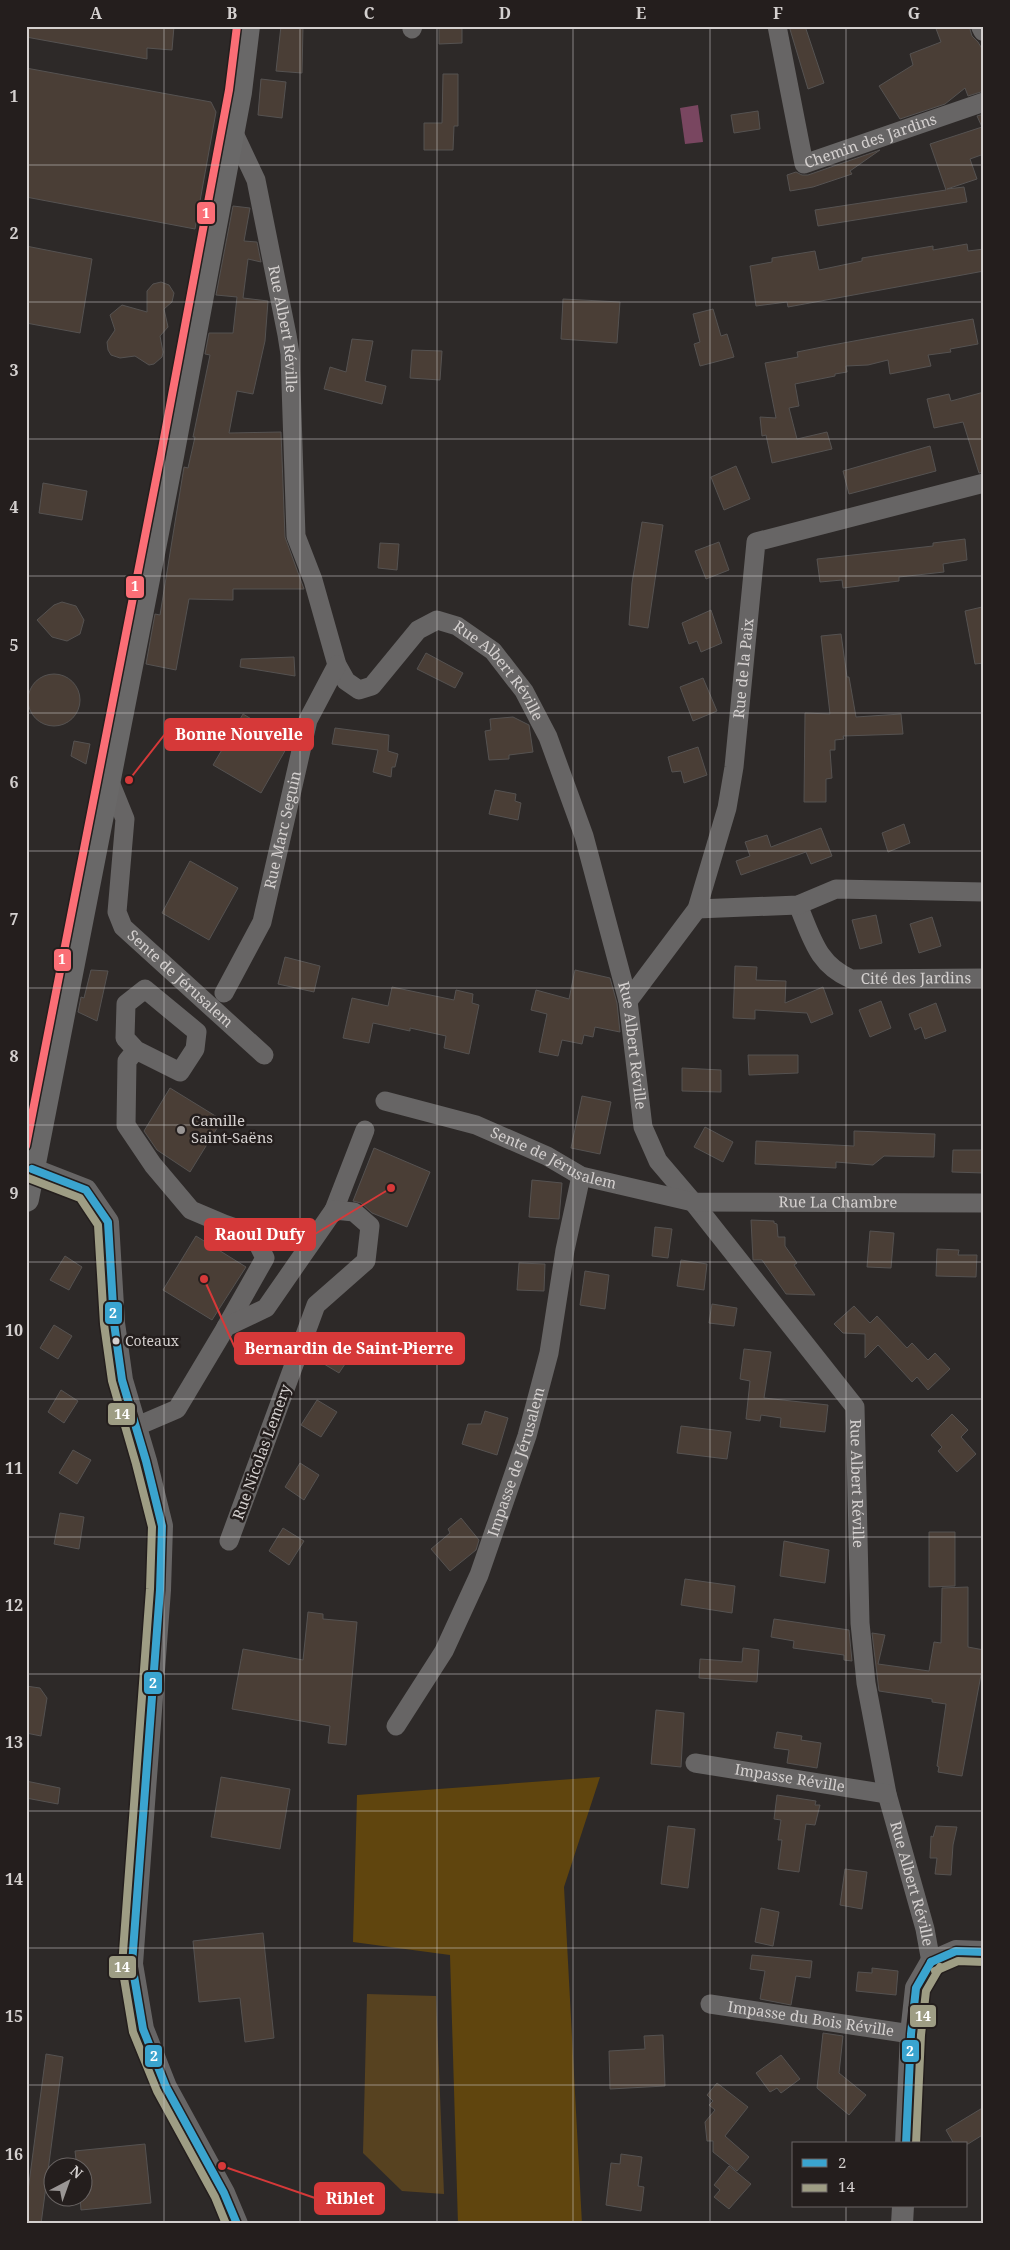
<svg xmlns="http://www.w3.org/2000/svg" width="1010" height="2250" font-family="'Noto Serif',serif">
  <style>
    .green { fill: #574220 }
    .forest { fill: #60450e }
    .water { fill: #794660 }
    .building { fill: #4a3e36; stroke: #555251 }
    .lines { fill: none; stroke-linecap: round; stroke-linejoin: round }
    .minor { stroke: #676565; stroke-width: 19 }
    .tertiary { stroke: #676565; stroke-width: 22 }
    .secondary { stroke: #696868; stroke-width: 26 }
    .bus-1-casing { stroke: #241e1d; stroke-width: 11 }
    .bus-2-casing { stroke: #241e1d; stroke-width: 11 }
    .bus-3-casing { stroke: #241e1d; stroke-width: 11 }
    .bus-1 { stroke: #3aa4cf; stroke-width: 8 }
    .bus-2 { stroke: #9e9d84; stroke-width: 8 }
    .bus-3 { stroke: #fb6e76; stroke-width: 8 }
    .grid { fill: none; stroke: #d4d0cf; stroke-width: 1; stroke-opacity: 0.55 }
    .poi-dot { fill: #9a9695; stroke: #241e1d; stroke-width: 2 }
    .bus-dot { fill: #d4d0cf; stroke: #241e1d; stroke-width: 2 }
    .labels { text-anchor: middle; stroke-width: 5; stroke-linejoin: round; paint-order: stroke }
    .bus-label { font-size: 14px; fill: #d4d0cf; stroke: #241e1d; text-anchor: start }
    .street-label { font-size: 15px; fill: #d4d0cf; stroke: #241e1d }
    .poi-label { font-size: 15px; fill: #d4d0cf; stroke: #241e1d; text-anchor: start }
    .leader { fill: none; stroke: #d63939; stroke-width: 2 }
    .callout-dot { fill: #d63939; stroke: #241e1d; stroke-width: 2 }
    .callout { fill: #d63939; stroke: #d63939; stroke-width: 2 }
    .callout-label { font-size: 16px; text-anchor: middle; font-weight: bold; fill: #fff }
    .line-badge { stroke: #241e1d; stroke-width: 2 }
    .badge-label { font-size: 14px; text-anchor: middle; font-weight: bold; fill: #fff }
    .neatline { fill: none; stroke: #d4d0cf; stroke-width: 2 }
    .grid-label { font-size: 16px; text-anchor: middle; font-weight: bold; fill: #d4d0cf }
  </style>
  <rect width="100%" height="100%" fill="#2d2928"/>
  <path class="green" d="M367 1994 436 1996 444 2194 402 2191 363 2153Z"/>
  <path class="forest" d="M600 1777 564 1887 582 2224H458L450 1955 353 1942 357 1795Z"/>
  <path class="water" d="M698 105 703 142 685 144 680 108Z"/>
  <g class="building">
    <path d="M26 26H174L172 50 147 48V59L26 37Z"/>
    <path d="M281 26H303L302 73 276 71Z"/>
    <path d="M439 26H462V43L439 44Z"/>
    <path d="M789 26H805L824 83 808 89Z"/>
    <path d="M935 26H969L972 36 978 42 984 52V91L968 96 965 88 945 104 900 119 879 86 913 65 910 54 941 42Z"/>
    <path d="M26 68 211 102 216 112 195 229 26 197Z"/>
    <path d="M443 74H458V126H454L453 150H424V123H442Z"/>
    <path d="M261 79 286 82 282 118 258 115Z"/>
    <path d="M758 111 760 129 734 133 731 115Z"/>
    <path d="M984 114V154L970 159 977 179 947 189 964 187 967 202 818 226 815 210 946 190 930 144 982 127 977 116Z"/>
    <path d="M880 150 850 171 852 174 813 187 790 191 787 175 796 172 802 175H808Z"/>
    <path d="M233 206 250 208 244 241 257 242 261 262 248 259 243 298 268 301 265 341 253 394 237 391 229 433 281 432 285 537 304 589H233V600L189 599 176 670 146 664 155 614 160 615 184 467 188 468 195 437H193L210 355 205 354 209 333H233L237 297 216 295Z"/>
    <path d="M967 244 968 251 984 249V271L788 307 787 302 756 306 750 266 772 262V258L815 251 819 270 862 261V258L933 246V250Z"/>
    <path d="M26 246 92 259 80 333 26 323Z"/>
    <path d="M161 282 169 285 174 293 172 302 164 309 168 327 160 336 163 352 162 357 154 364 149 365 135 356 120 358 111 355 108 350 107 342 115 330 110 315 122 305 147 312V291L153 284Z"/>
    <path d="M563 299 620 302 617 343 561 339Z"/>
    <path d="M713 309 721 336 727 334 734 357 700 366 694 344 700 342 693 314Z"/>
    <path d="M973 319 978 344 950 349 951 352 928 355 931 366 890 374 888 360 868 365 846 366 847 372 835 374V376L795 384 799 406 789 408 797 439 827 432 832 449 772 463 766 435 762 436 760 417 776 418 765 363 798 357 797 352 827 346Z"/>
    <path d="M352 339 373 341 365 381 386 386 382 404 324 389 330 367 346 372Z"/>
    <path d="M412 350 442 351 440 380 410 378Z"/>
    <path d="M984 392V472L979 473 963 422 934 428 927 399 949 394 951 401Z"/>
    <path d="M930 446 936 471 849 494 843 471Z"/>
    <path d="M736 466 750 499 724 510 711 477Z"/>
    <path d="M43 483 87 491 82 520 39 513Z"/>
    <path d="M642 522 663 525 648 628 629 625 632 583Z"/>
    <path d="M965 539 967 560 943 564 944 572 899 577V581L843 588 842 580 820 582 817 559 933 546V543Z"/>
    <path d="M719 542 729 570 706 579 695 551Z"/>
    <path d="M380 543 399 544 397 570 378 568Z"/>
    <path d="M62 602 76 606 84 620 80 634 67 641 52 637 37 620 54 605Z"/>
    <path d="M982 607 984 663 975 664 965 611Z"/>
    <path d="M711 610 722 643 701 652 697 641 689 644 682 623Z"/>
    <path d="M841 634 847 677H849L856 717 901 714 903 734 843 736 844 739 835 740V750H830L832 778 826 779V802H804L805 713 830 714 821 636Z"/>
    <path d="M426 653 463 673 455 688 417 669Z"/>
    <path d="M294 657 295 676 240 667 241 659Z"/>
    <circle cx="54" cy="700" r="26"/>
    <path d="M703 678 717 711 693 721 680 687Z"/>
    <path d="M243 714 290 742 261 793 213 765Z"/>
    <path d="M513 717 529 725 533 752 509 755V759L489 760 485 731 491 730 490 719Z"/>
    <path d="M335 728 389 735 388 751 398 754 395 767H392L391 777 373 772 378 750 332 744Z"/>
    <path d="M74 741 90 744 86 764 71 756Z"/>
    <path d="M698 747 707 775 684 783 681 771 672 772 668 757Z"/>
    <path d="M495 790 516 794 515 801 521 803 518 820 489 814Z"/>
    <path d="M904 824 910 843 888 852 882 833Z"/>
    <path d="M821 828 832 856 811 864 806 852 741 875 736 861 750 856 745 842 767 835 771 847Z"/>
    <path d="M190 861 238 888 209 940 162 913Z"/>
    <path d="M876 915 882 943 860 949 852 920Z"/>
    <path d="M932 917 941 946 919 953 910 924Z"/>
    <path d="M285 957 320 966 314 992 278 984Z"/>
    <path d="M735 966 757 967 756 980 786 981 785 1003 823 987 833 1014 811 1023 807 1013 755 1010V1019L733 1018Z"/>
    <path d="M91 970 108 971 97 1021 78 1012 81 997 84 998Z"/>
    <path d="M575 970 610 978 617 1003 620 1032 595 1027 593 1037 584 1035 582 1044 562 1040 558 1056 539 1052 547 1014 531 1010 536 990 569 999Z"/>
    <path d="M392 987 454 1000 456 990 473 994 472 1003 479 1005 469 1054 444 1048 446 1036 410 1028V1031L373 1023 369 1043 343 1038 352 998 388 1006Z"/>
    <path d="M881 1001 891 1028 870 1037 859 1010Z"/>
    <path d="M936 1003 946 1031 925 1039 921 1027 915 1030 909 1014Z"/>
    <path d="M748 1055H798V1073L749 1075Z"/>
    <path d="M682 1068 721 1070V1092L682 1091Z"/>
    <path d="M170 1088 222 1120 190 1172 157 1150 144 1131Z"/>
    <path d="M582 1096 611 1102 600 1154 571 1148Z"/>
    <path d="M705 1127 733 1142 723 1162 694 1147Z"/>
    <path d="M854 1131 935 1134 934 1157 884 1156 873 1165 836 1162V1168L755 1164 756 1141 854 1146Z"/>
    <path d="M374 1148 430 1172 407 1227 372 1213 361 1203 353 1201Z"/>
    <path d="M953 1150H984V1173L952 1172Z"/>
    <path d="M532 1180 562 1183 559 1219 529 1217Z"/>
    <path d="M751 1220 774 1221V1223L777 1224 778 1237H785V1246L797 1263 794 1265 815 1295 786 1294 762 1260H753Z"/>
    <path d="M655 1227 672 1229 668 1258 652 1256Z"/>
    <path d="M870 1231 894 1233 891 1268 867 1267Z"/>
    <path d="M196 1236 246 1267 212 1320 163 1290Z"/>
    <path d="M937 1249 959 1250 958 1255H977L976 1277 936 1276Z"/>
    <path d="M65 1256 82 1267 69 1290 50 1280Z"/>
    <path d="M681 1260 707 1264 704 1290 677 1286Z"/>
    <path d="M519 1263 545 1264 544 1291 517 1290Z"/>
    <path d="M585 1271 609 1275 605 1309 580 1305Z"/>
    <path d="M712 1304 737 1308 734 1326 709 1323Z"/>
    <path d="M854 1306 870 1323 877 1316 907 1348 912 1343 928 1360 935 1353 950 1369 928 1390 917 1377 912 1382 878 1345 865 1358V1334L843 1333 834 1324Z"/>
    <path d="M54 1325 72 1336 58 1359 40 1348Z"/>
    <path d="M334 1336 355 1349 339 1373 319 1361Z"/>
    <path d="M744 1349 771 1352 764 1398 828 1405 825 1432 780 1427 781 1418 761 1415 760 1421 746 1419 750 1381 740 1379Z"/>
    <path d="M61 1390 78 1401 64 1423 48 1412Z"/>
    <path d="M317 1400 337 1412 321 1437 301 1425Z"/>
    <path d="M485 1411 508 1418 497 1455 462 1444 468 1424H481Z"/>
    <path d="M952 1414 968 1430 961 1437 976 1454 957 1472 938 1451 942 1447 931 1435Z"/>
    <path d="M681 1426 731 1432 727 1459 677 1453Z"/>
    <path d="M73 1450 91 1460 77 1484 59 1473Z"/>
    <path d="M300 1463 319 1475 304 1500 285 1487Z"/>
    <path d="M60 1513 84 1517 79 1549 54 1544Z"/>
    <path d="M461 1518 479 1540 476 1550 450 1571 431 1549 450 1533 448 1529Z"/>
    <path d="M283 1528 304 1541 289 1565 269 1551Z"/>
    <path d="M929 1532H955V1586L929 1587Z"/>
    <path d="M784 1541 829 1550 825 1583 780 1576Z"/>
    <path d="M685 1579 735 1586 732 1613 681 1605Z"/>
    <path d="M968 1587V1647L984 1650V1659L962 1776 938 1772 939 1767 937 1766 946 1704 932 1702V1699L879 1691 872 1633 885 1635 878 1664 929 1671 934 1642 941 1643 942 1588Z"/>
    <path d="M308 1612 323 1614V1619L357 1622 346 1745 328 1743 330 1726 232 1709 243 1649 303 1660Z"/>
    <path d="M774 1619 849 1630 852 1661 844 1660V1655L793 1648 794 1641 771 1637Z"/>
    <path d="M743 1648 759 1650 757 1682 699 1678 700 1659 742 1662Z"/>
    <path d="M26 1686 40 1688 47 1698 41 1736 26 1733Z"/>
    <path d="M656 1710 684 1713 681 1767 651 1764Z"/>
    <path d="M777 1732 802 1736 801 1740 821 1743 817 1768 787 1763 789 1750 774 1748Z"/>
    <path d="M221 1777 290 1789 280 1849 211 1837Z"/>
    <path d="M26 1781 60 1788 58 1804 26 1798Z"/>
    <path d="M777 1795 816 1801 815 1805H820L815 1825 806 1824 799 1872 778 1869 782 1840H778L781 1820 774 1819Z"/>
    <path d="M668 1826 695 1829 688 1888 661 1884Z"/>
    <path d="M936 1826 957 1827 953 1845 951 1875 935 1874 937 1858H930L931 1836 933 1837Z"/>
    <path d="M845 1869 867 1872 862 1909 840 1905Z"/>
    <path d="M761 1908 779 1912 773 1946 755 1942Z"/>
    <path d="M263 1933 274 2038 245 2042 240 1998 199 2002 193 1941Z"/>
    <path d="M752 1955 812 1961 810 1978 796 1976 791 2005 760 1999 765 1971 750 1969Z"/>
    <path d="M872 1968 898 1971 896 1995 856 1991 858 1972 872 1973Z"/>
    <path d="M823 2033 843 2036 839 2073 866 2095 849 2115 817 2088Z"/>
    <path d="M663 2035 665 2086 610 2089 609 2051 645 2049 644 2036Z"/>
    <path d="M46 2054 63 2057 41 2224H26V2206Z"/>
    <path d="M781 2055 800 2079 781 2093 777 2088 770 2092 756 2073Z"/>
    <path d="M717 2083 748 2107 725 2136 749 2157 737 2171 713 2152V2141H707L705 2122 715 2110 709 2105 713 2101 707 2095Z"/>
    <path d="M984 2107V2134L968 2144H954L946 2130Z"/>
    <path d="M145 2144 151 2203 81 2210 80 2198H82V2168H77L75 2151Z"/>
    <path d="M621 2154 642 2157 638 2186 644 2187 641 2211 606 2205 611 2163 620 2164Z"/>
    <path d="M729 2166 751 2184 729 2209 714 2197 720 2190 714 2185Z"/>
  </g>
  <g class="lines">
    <g class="minor">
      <path id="s1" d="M777 26 804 164 984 102"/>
      <path d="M412 29 413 26"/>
      <path id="s2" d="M232 129 256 180 287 335 290 354 296 536 313 580 337 665 346 681 359 690 372 686 418 630 437 620 457 626 493 651 524 691 548 737 584 836 628 1001 643 1127 658 1161 693 1202 855 1407 860 1623 866 1683 887 1794 925 1929 931 1962"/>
      <path id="s3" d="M108 777 125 819 117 912 123 927 264 1055"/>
      <path id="s4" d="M798 905C812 938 817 964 851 979L984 978"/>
      <path d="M697 909 798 905 836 889 984 892"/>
      <path id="s5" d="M224 993 262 922 308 720 337 665"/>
      <path id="s6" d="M628 1001 697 909 727 808 734 767 756 542 984 483"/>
      <path d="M136 1050 125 1038 126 1004 145 989 197 1032 195 1049 180 1072 136 1050 127 1061 126 1125 153 1165 191 1210 224 1224 253 1234 265 1258 226 1327"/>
      <path id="s7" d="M385 1101 476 1125 547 1156 581 1176 693 1202 984 1203"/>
      <path d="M334 1210 365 1130"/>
      <path d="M135 1427 177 1409 226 1327 266 1308 334 1210 354 1212 370 1226 366 1261 316 1305 229 1541"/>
      <path id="s8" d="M396 1726 444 1651 479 1575 527 1436 549 1353 565 1250 581 1176"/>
      <path id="s9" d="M695 1763 887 1794"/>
      <path id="s10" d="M710 2004 911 2034"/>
    </g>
    <g class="tertiary">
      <path d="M982 26 984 30"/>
      <path d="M32 1169 86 1190 108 1222 114 1323 122 1380 146 1461 162 1526 160 1590 132 1964 143 2029 166 2087 224 2193 237 2224"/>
      <path d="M906 2144 911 2034 916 1988 931 1962 956 1951 984 1952"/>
      <path d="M902 2224 903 2206"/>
    </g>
    <path class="secondary" d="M26 1199 171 456 239 92 247 26"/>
    <defs>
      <g id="bus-1">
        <path d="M32 1169 86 1190 108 1222 114 1323 122 1380 146 1461 162 1526 160 1590 132 1964 143 2029 166 2087 224 2193 237 2224"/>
        <path d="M931 1962 956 1951 984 1952"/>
        <path d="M906 2144 911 2034 916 1988 931 1962"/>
      </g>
      <g id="bus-2">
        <path d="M28 1178 80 1198 98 1225 104 1324 112 1381 136 1464 152 1527 150 1589 122 1966 133 2032 157 2091 215 2197 226 2224"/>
        <path d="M935 1971 958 1961 984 1962"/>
        <path d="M916 2144 921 2035 926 1991 940 1967"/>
      </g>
      <path id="bus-3" d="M26 1146 161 454 229 90 237 26"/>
    </defs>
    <use href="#bus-1" class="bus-1-casing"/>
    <use href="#bus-2" class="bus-2-casing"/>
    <use href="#bus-3" class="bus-3-casing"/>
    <use href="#bus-1" class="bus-1"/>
    <use href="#bus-2" class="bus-2"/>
    <use href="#bus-3" class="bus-3"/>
  </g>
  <path class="grid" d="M164 26V2224M300 26V2224M437 26V2224M573 26V2224M710 26V2224M846 26V2144M26 165H984M26 302H984M26 439H984M26 576H984M26 713H984M26 851H984M26 988H984M26 1125H984M26 1262H984M26 1399H984M26 1537H984M26 1674H984M26 1811H984M26 1948H984M26 2085H984M846 2206V2224"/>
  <circle class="poi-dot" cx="181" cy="1130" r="5"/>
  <circle class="bus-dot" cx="116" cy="1341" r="4.5"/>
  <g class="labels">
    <g class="bus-label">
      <text x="125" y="1346">Coteaux</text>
    </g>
    <g class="street-label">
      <text dy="5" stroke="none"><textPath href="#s1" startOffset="211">Chemin des Jardins</textPath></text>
      <text dy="5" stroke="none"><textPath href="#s2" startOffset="208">Rue Albert Réville</textPath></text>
      <text dy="5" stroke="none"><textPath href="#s6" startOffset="361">Rue de la Paix</textPath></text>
      <text dy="5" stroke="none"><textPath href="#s2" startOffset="776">Rue Albert Réville</textPath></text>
      <text dy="5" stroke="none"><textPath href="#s5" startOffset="175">Rue Marc Seguin</textPath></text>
      <text dy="5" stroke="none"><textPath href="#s3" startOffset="232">Sente de Jérusalem</textPath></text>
      <text dy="5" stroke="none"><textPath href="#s4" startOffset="159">Cité des Jardins</textPath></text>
      <text dy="5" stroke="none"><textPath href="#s2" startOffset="1181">Rue Albert Réville</textPath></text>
      <text dy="5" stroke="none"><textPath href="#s7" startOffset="179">Sente de Jérusalem</textPath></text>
      <text dy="5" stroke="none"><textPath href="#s7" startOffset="471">Rue La Chambre</textPath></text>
      <text transform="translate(262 1452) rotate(-70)" y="5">Rue Nicolas Lemery</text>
      <text dy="5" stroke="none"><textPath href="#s8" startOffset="292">Impasse de Jérusalem</textPath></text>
      <text dy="5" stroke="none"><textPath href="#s2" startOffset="1692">Rue Albert Réville</textPath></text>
      <text dy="5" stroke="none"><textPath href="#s9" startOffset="96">Impasse Réville</textPath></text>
      <text dy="5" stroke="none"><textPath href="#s2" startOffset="2098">Rue Albert Réville</textPath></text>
      <text dy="5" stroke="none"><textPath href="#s10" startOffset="102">Impasse du Bois Réville</textPath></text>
    </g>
    <g class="poi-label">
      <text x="191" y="1126">Camille<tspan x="191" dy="17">Saint-Saëns</tspan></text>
    </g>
  </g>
  <path class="leader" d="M129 780L165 734M391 1188L315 1234M204 1279L235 1348M222 2166L315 2198"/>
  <g class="callout-dot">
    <circle cx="129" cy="780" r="5"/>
    <circle cx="391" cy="1188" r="5"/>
    <circle cx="204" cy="1279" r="5"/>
    <circle cx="222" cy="2166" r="5"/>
  </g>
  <g class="callout">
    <rect x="165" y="719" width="148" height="31" rx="5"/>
    <rect x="205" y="1219" width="110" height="31" rx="5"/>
    <rect x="235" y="1333" width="229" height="31" rx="5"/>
    <rect x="315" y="2183" width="69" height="31" rx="5"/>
  </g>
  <g class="callout-label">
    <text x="239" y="740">Bonne Nouvelle</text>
    <text x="260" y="1240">Raoul Dufy</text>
    <text x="349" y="1354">Bernardin de Saint-Pierre</text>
    <text x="350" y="2204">Riblet</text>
  </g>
  <g class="line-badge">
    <rect x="196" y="201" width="20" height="24" rx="5" fill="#fb6e76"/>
    <rect x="125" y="575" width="20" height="24" rx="5" fill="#fb6e76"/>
    <rect x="53" y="948" width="19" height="24" rx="5" fill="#fb6e76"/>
    <rect x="104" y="1301" width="19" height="24" rx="5" fill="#3aa4cf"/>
    <rect x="107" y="1402" width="29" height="24" rx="5" fill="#9e9d84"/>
    <rect x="143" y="1671" width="20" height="24" rx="5" fill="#3aa4cf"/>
    <rect x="108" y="1955" width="29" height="24" rx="5" fill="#9e9d84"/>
    <rect x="909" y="2004" width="28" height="24" rx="5" fill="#9e9d84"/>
    <rect x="901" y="2039" width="19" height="24" rx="5" fill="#3aa4cf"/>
    <rect x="144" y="2044" width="19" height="24" rx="5" fill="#3aa4cf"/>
  </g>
  <g class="badge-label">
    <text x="206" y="218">1</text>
    <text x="135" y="591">1</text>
    <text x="62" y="964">1</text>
    <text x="113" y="1318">2</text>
    <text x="122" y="1419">14</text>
    <text x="153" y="1688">2</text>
    <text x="122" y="1972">14</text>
    <text x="923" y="2021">14</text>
    <text x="910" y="2056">2</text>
    <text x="154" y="2061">2</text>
  </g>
  <rect width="1010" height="2250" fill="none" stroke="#241e1d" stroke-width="55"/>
  <rect x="792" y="2142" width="175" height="65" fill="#241e1d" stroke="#6a6564"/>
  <rect x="802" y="2159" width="25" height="8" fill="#3aa4cf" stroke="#6a6564"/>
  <text x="838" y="2168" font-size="15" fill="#d4d0cf">2</text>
  <rect x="802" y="2184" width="25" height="8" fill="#9e9d84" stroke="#6a6564"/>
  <text x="838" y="2192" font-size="15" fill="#d4d0cf">14</text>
  <g transform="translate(68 2182) rotate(41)"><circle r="24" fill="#241e1d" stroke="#6a6564"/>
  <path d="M0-4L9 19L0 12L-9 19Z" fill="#9a9695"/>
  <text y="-8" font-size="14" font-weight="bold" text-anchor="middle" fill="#d4d0cf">N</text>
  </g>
  <rect x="28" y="28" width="954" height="2194" class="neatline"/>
  <g class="grid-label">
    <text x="96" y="19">A</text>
    <text x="232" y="19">B</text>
    <text x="369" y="19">C</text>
    <text x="505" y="19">D</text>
    <text x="641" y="19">E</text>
    <text x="778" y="19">F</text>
    <text x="914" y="19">G</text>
    <text x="14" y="102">1</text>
    <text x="14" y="239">2</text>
    <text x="14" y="376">3</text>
    <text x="14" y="513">4</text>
    <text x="14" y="651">5</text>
    <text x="14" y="788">6</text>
    <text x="14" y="925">7</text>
    <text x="14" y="1062">8</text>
    <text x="14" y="1199">9</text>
    <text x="14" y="1336">10</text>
    <text x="14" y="1474">11</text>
    <text x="14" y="1611">12</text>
    <text x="14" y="1748">13</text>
    <text x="14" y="1885">14</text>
    <text x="14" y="2022">15</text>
    <text x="14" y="2160">16</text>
  </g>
</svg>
